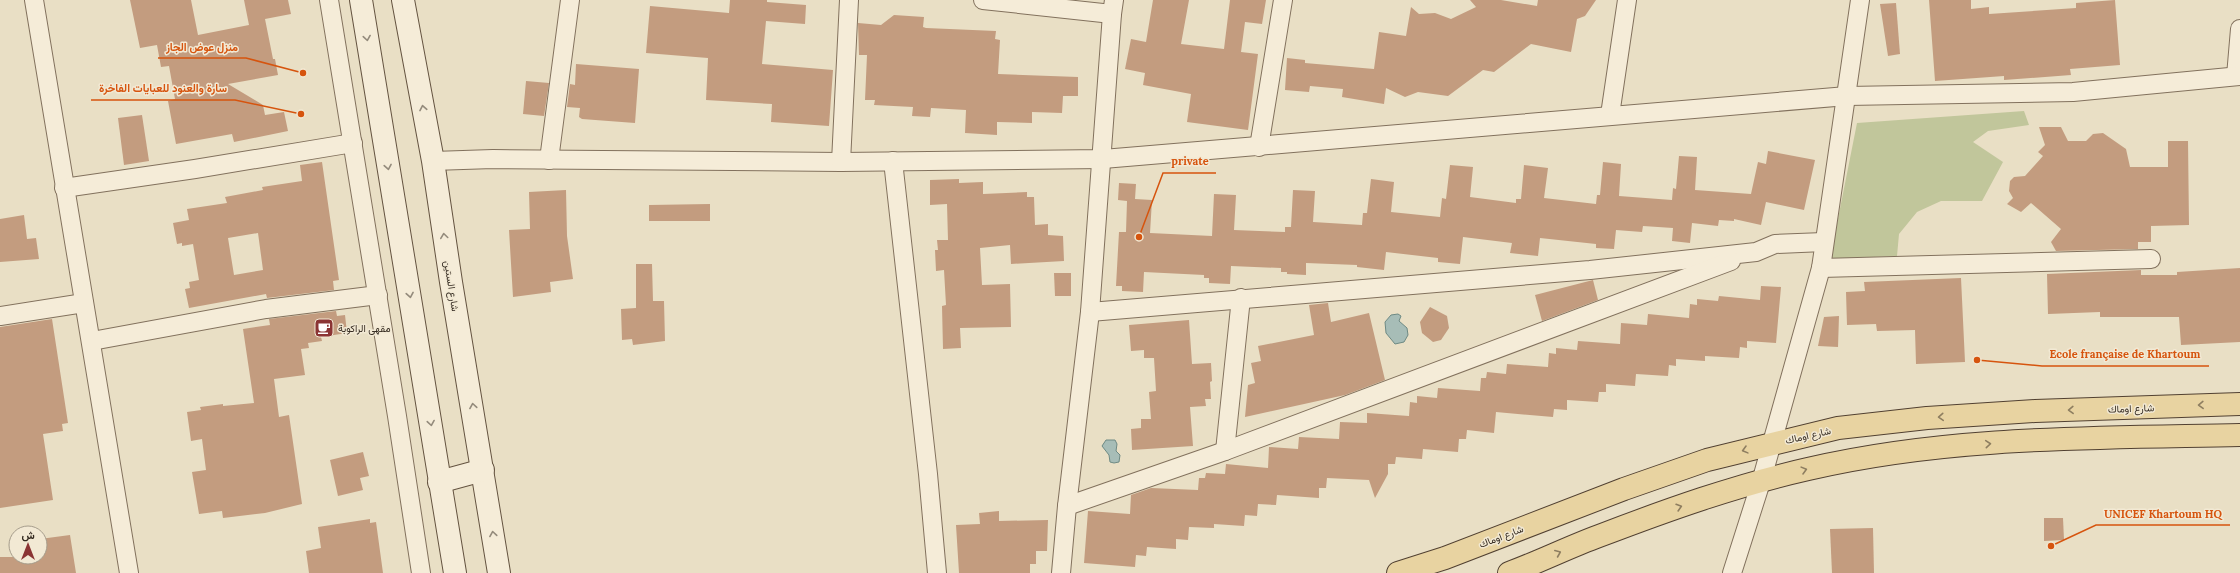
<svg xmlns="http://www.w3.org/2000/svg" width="2240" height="573" font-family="Lora,Vazirmatn,serif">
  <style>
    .green { fill: #c1c69b }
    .water { fill: #a7bdb7; stroke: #6e8a84 }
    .building { fill: #c39c7f; fill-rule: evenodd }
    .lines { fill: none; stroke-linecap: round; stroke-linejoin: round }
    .minor-casing { stroke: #82715d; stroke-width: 20 }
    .secondary-casing { stroke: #645340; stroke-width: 24 }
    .primary-casing { stroke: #514031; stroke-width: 24 }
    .minor { stroke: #f5ecd8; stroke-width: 18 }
    .secondary { stroke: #f5ecd8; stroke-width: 22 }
    .primary { stroke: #e8d3a1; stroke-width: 22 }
    .oneway { stroke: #948b7c }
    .oneway2 { stroke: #8e7e60 }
    .labels { text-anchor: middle; stroke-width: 3; stroke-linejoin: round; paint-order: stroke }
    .street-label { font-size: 10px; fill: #342a20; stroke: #f2e9d4 }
    .poi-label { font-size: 10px; fill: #342a20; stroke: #f2e9d4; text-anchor: start }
    .leader { fill: none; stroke: #d6540e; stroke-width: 1.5 }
    .callout-dot { fill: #d6540e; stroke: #f2e9d4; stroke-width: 1.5 }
    .callout-label { font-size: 11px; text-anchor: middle; font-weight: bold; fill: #d6540e; stroke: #f2e9d4; stroke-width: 3; stroke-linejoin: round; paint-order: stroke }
  </style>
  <rect width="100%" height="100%" fill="#e9dfc5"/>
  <path class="green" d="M2024 111 2029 125 1988 131 1973 142 2003 162 1982 201H1941L1917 212 1899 234 1897 256 1830 259 1857 123Z"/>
  <g class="water">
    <path d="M1398 314 1401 316 1399 321 1407 328 1408 335 1404 342 1395 344 1386 333 1385 322 1391 315Z"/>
    <path d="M1106 440H1115L1117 444 1116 451 1120 455 1119 462 1114 463 1110 462 1109 455 1102 446Z"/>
  </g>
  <g class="building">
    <path d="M130 0H191L198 35 249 25 244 0H288L291 14 265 19 273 59H275L278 75 228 84 263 105 265 115 284 112 288 131 234 142 232 134 176 144 168 101 175 99 169 66 161 67 157 45 140 48Z"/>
    <path d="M730 0H767V2L806 5 805 24 766 21 762 64 833 70 829 126 771 122 772 104 706 100 708 58 646 53 650 6 729 13Z"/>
    <path d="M1153 0H1189L1181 44 1224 49 1230 0H1266L1262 24 1245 22 1241 52 1258 54 1248 130 1187 122 1191 94 1143 85 1145 73 1125 69 1131 39 1146 42Z"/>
    <path d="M1470 0H1501L1537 6 1538 0H1596L1585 16 1577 19 1571 52 1531 44 1494 72 1483 70 1448 96 1418 92 1405 97 1386 88 1384 104 1342 97 1343 89 1310 86 1309 92 1285 90 1287 58 1305 60V63L1374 69 1379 32 1406 36 1411 7 1419 14 1435 13 1451 19 1476 7Z"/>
    <path d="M1929 0H1971V9L1989 7V14L2076 8V3L2115 0 2120 65 2070 69 2071 75 2004 80V76L1935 81Z"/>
    <path d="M1896 3 1900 54 1888 56 1880 4Z"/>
    <path d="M894 15 924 17 923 27 926 28 996 31 995 39 1000 40 998 74 1078 77V96H1063L1062 113 1032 112V123L997 122V135L965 133 966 110 931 108 930 117 912 116 913 107 874 105 875 100H865L867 55H859L858 23 881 25Z"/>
    <path d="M576 64 639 69 635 123 582 119 579 117 580 108 567 107 570 84 575 85Z"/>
    <path d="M526 81 549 83 544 116 523 114Z"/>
    <path d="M142 115 149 161 124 165 118 118Z"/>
    <path d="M2039 127H2061L2068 141H2086L2093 134 2103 133 2126 149 2130 167H2168V141H2188L2189 225 2151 226V242H2138V249L2056 251 2051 242 2061 229 2031 203 2021 212 2007 204 2013 198 2009 191 2010 181 2014 177 2025 176 2043 156 2038 152 2045 145Z"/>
    <path d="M1768 151 1815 160 1804 210 1766 202 1761 225 1734 219V221L1719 220 1718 226 1692 223 1690 243 1672 241 1673 228 1643 226 1642 232 1616 230 1614 249 1596 248V244L1540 238 1538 256 1510 253 1512 243 1463 237 1460 264 1438 262V258L1386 252 1384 270 1357 267V265L1306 263V275L1287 274V272H1281V268L1231 266 1230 284 1209 283V278H1204V275L1144 272 1143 292 1122 291V286H1116L1119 232H1126L1127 201 1118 200 1119 183 1136 184 1135 199 1152 200 1150 233 1212 236 1214 194 1236 195 1234 230 1285 232V227H1291L1293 190 1315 191 1313 222 1362 225 1363 213H1367L1371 179 1394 182 1391 212 1440 217 1442 198 1446 199 1450 165 1473 167 1470 197 1516 203V199H1521L1524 165 1548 168 1544 198 1596 204 1597 195H1600L1603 162 1621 164 1619 196 1672 200 1673 188 1676 189 1679 156 1697 157 1695 190 1751 194 1758 162 1766 164Z"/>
    <path d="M322 162 339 280 333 281 334 290 267 298 266 294 189 308 185 289 190 288 189 282 199 280 193 244 182 246V243L177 244 173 223 189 220 187 209 227 203 225 197 263 190 262 187 302 181 300 165ZM258 233 263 270 234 275 228 238Z"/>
    <path d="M959 179V183L983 182V194L1027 192V197H1034L1035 225 1048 224V235L1063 236 1064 261 1011 264 1010 245 980 248 982 285 1010 284 1011 327 960 328 961 348 943 349 942 306 946 305 944 270 936 271 935 250H938L937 240H948L947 204 930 205V180Z"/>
    <path d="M566 190 567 236 573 279 550 282 551 292 513 297 509 230 530 229 529 192Z"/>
    <path d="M710 204V221H649V205Z"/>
    <path d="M24 215 27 239 36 238 39 259 0 262V219Z"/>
    <path d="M636 264H652L653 301H664L665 341 633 345 632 339 622 340 621 309 636 308Z"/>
    <path d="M2240 268V342L2181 345 2179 317H2100V312L2048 314 2047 274 2141 270V275H2177V272Z"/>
    <path d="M1054 273H1071V296H1055Z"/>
    <path d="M1961 278 1965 362 1916 364 1915 330 1877 331 1876 324 1847 325 1846 292 1865 291 1864 282Z"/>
    <path d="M1593 280 1598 300 1542 321 1535 295Z"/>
    <path d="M1761 286 1781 287 1776 343 1747 341V348L1740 347 1739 358 1705 356V361L1676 359V366L1669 365 1668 376 1636 374 1635 386 1606 384V392H1599L1598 402 1567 400V410L1554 409 1553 417 1496 412 1494 433 1467 430 1466 439H1459L1458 452 1423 449 1422 459 1396 457 1395 464H1388V474L1375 498 1369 480 1327 478 1326 488H1319V498L1277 495 1276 505 1258 504 1257 516 1245 515 1244 526 1214 524V528L1189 527 1188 540 1176 539V549L1147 547 1146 556 1136 555 1135 567 1084 563 1088 511 1130 514 1131 495 1151 488 1198 490 1199 478H1205L1206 473 1225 474 1226 464 1268 468 1269 447 1298 449 1299 437 1339 439 1340 422 1367 423V413L1409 416 1410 402 1417 403V396L1437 398 1438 388 1480 391 1481 378H1486L1487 372 1506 374 1507 364 1548 367 1549 353 1556 354V348L1577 350 1578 341 1620 344 1621 323 1647 325 1648 314 1689 318 1690 304 1697 305V299L1718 301 1719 296 1760 300Z"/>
    <path d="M1328 303 1331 322 1369 313 1385 380 1345 395 1245 417 1248 385 1255 383 1251 363 1261 361 1258 346 1314 335 1309 305Z"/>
    <path d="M1430 307 1447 316 1449 328 1441 340 1433 342 1422 333 1420 322Z"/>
    <path d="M336 311 337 316 345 315 347 333 321 337 322 341 308 343 309 348 301 349 305 375 274 379 279 417 289 415 302 504 265 513 223 518 222 511 199 514 192 472 206 470 202 439 191 441 187 412 201 410 200 407 223 404V406L254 403 243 329 270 325 269 319Z"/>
    <path d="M1839 316 1838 347 1818 346 1824 317Z"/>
    <path d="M52 319 68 423 62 424 63 431 43 434 53 500 0 508V327Z"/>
    <path d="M1189 320 1192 364 1211 363 1212 381 1210 382 1211 399H1205L1206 406 1190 407 1193 446 1132 450 1131 429 1141 428V419H1151L1149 392 1156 391 1154 358H1144V350L1131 351 1129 325Z"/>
    <path d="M363 452 369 476 360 478 363 490 338 496 330 460Z"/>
    <path d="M999 511V521L1048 520 1047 551H1036V564H1030V573H959L956 525 980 524 979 513Z"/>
    <path d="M2044 518H2063L2064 540 2044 541Z"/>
    <path d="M370 519V523L376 522 383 573H309L306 551 321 548 318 527Z"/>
    <path d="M1873 528 1874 573H1832L1830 529Z"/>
    <path d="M70 535 76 573H0V557H40V539Z"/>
  </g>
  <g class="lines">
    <defs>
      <g id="minor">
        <path d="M34 0 129 573"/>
        <path d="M329 0 397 416 421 573"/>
        <path d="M983 0 1112 14"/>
        <path d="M2236 76 2240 29"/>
        <path d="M1610 115 1627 0"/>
        <path d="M1259 147 1283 0"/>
        <path d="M549 160 570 0"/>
        <path d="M433 161 493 159 841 162 1103 159 1847 96 2073 92 2240 76"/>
        <path d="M893 161 928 474 937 573"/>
        <path d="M841 162 849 0"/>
        <path d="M64 188 195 169 353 143"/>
        <path d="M1821 268 2151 259"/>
        <path d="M1090 312 1590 270 1756 252 1775 244 1824 242"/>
        <path d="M0 316 84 303"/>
        <path d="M92 341 266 309 378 295"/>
        <path d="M1225 451 1241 298"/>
        <path d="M1067 506 1225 451 1731 261"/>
        <path d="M1061 573 1067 506 1090 312 1112 14 1114 0"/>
        <path d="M1732 573 1761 482 1821 268 1860 0"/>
      </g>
      <g id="secondary">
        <path d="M361 0 455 573"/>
        <path d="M403 0 433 161 451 282 499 573"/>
        <path d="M439 482 483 470"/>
      </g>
      <g id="primary">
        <path d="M1398 573 1445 558 1624 489 1707 460 1838 428 1927 418 2035 411 2240 404"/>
        <path d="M1509 573C1539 562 1569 547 1599 536 1667 510 1737 485 1808 469 1949 436 2096 438 2240 435"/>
      </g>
    </defs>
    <use href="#minor" class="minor-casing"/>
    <use href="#secondary" class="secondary-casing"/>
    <use href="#primary" class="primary-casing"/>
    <use href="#minor" class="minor"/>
    <use href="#secondary" class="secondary"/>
    <use href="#primary" class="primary"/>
  </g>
  <defs><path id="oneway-chevron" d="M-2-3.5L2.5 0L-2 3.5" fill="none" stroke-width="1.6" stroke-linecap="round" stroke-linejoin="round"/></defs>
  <g class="oneway">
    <use href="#oneway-chevron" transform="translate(367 38) rotate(81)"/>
    <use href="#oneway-chevron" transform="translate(423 108) rotate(-101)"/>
    <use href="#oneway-chevron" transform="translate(388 167) rotate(80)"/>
    <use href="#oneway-chevron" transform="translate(444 236) rotate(-98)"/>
    <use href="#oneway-chevron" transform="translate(410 295) rotate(80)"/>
    <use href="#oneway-chevron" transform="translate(473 406) rotate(-99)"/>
    <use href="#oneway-chevron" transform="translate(431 423) rotate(81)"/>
    <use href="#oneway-chevron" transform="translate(493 534) rotate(-99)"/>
  </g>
  <g class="oneway2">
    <use href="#oneway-chevron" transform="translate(2201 405) rotate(178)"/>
    <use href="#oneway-chevron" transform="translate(2071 410) rotate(178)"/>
    <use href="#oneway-chevron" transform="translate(1941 417) rotate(176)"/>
    <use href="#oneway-chevron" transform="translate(1988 444) rotate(-5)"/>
    <use href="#oneway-chevron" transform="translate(1745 450) rotate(165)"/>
    <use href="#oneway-chevron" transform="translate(1804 470) rotate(-15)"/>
    <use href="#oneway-chevron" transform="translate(1679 507) rotate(-17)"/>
    <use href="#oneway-chevron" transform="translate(1558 553) rotate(-23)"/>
  </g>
  <defs>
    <symbol id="cafe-square" viewBox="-11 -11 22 22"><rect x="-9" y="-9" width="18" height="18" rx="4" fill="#8b3434" stroke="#f2e9d4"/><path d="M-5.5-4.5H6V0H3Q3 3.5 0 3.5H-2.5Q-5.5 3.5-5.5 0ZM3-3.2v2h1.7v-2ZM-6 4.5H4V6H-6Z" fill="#fff"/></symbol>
  </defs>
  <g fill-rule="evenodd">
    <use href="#cafe-square" x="313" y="317" width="22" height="22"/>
  </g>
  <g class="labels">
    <g class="street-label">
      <text transform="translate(452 286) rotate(81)" y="4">شارع الستين</text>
      <text transform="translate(2131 408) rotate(-2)" y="4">شارع اوماك</text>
      <text transform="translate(1808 435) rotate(-13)" y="4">شارع اوماك</text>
      <text transform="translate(1501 536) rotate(-21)" y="4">شارع اوماك</text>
    </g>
    <g class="poi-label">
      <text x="338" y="332">مقهى الراكوبة</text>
    </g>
  </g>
  <path class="leader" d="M303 73L246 58H158M301 114L235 100H91M1139 237L1163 173H1216M1977 360L2042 366H2209M2051 546L2096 525H2230"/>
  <g class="callout-dot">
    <circle cx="303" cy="73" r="4"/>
    <circle cx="301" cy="114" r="4"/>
    <circle cx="1139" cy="237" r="4"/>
    <circle cx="1977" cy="360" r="4"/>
    <circle cx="2051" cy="546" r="4"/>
  </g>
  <g class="callout-label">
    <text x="202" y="51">منزل عوض الجاز</text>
    <text x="163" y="92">سارة والعنود للعبايات الفاخرة</text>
    <text x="1190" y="165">private</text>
    <text x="2125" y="358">Ecole française de Khartoum</text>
    <text x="2163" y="518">UNICEF Khartoum HQ</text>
  </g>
  <g transform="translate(28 545)"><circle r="19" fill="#f2e9d4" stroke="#a69d8c"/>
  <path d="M0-3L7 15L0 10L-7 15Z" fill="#8b3434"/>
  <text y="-6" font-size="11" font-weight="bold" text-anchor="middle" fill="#342a20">ش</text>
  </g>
</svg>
